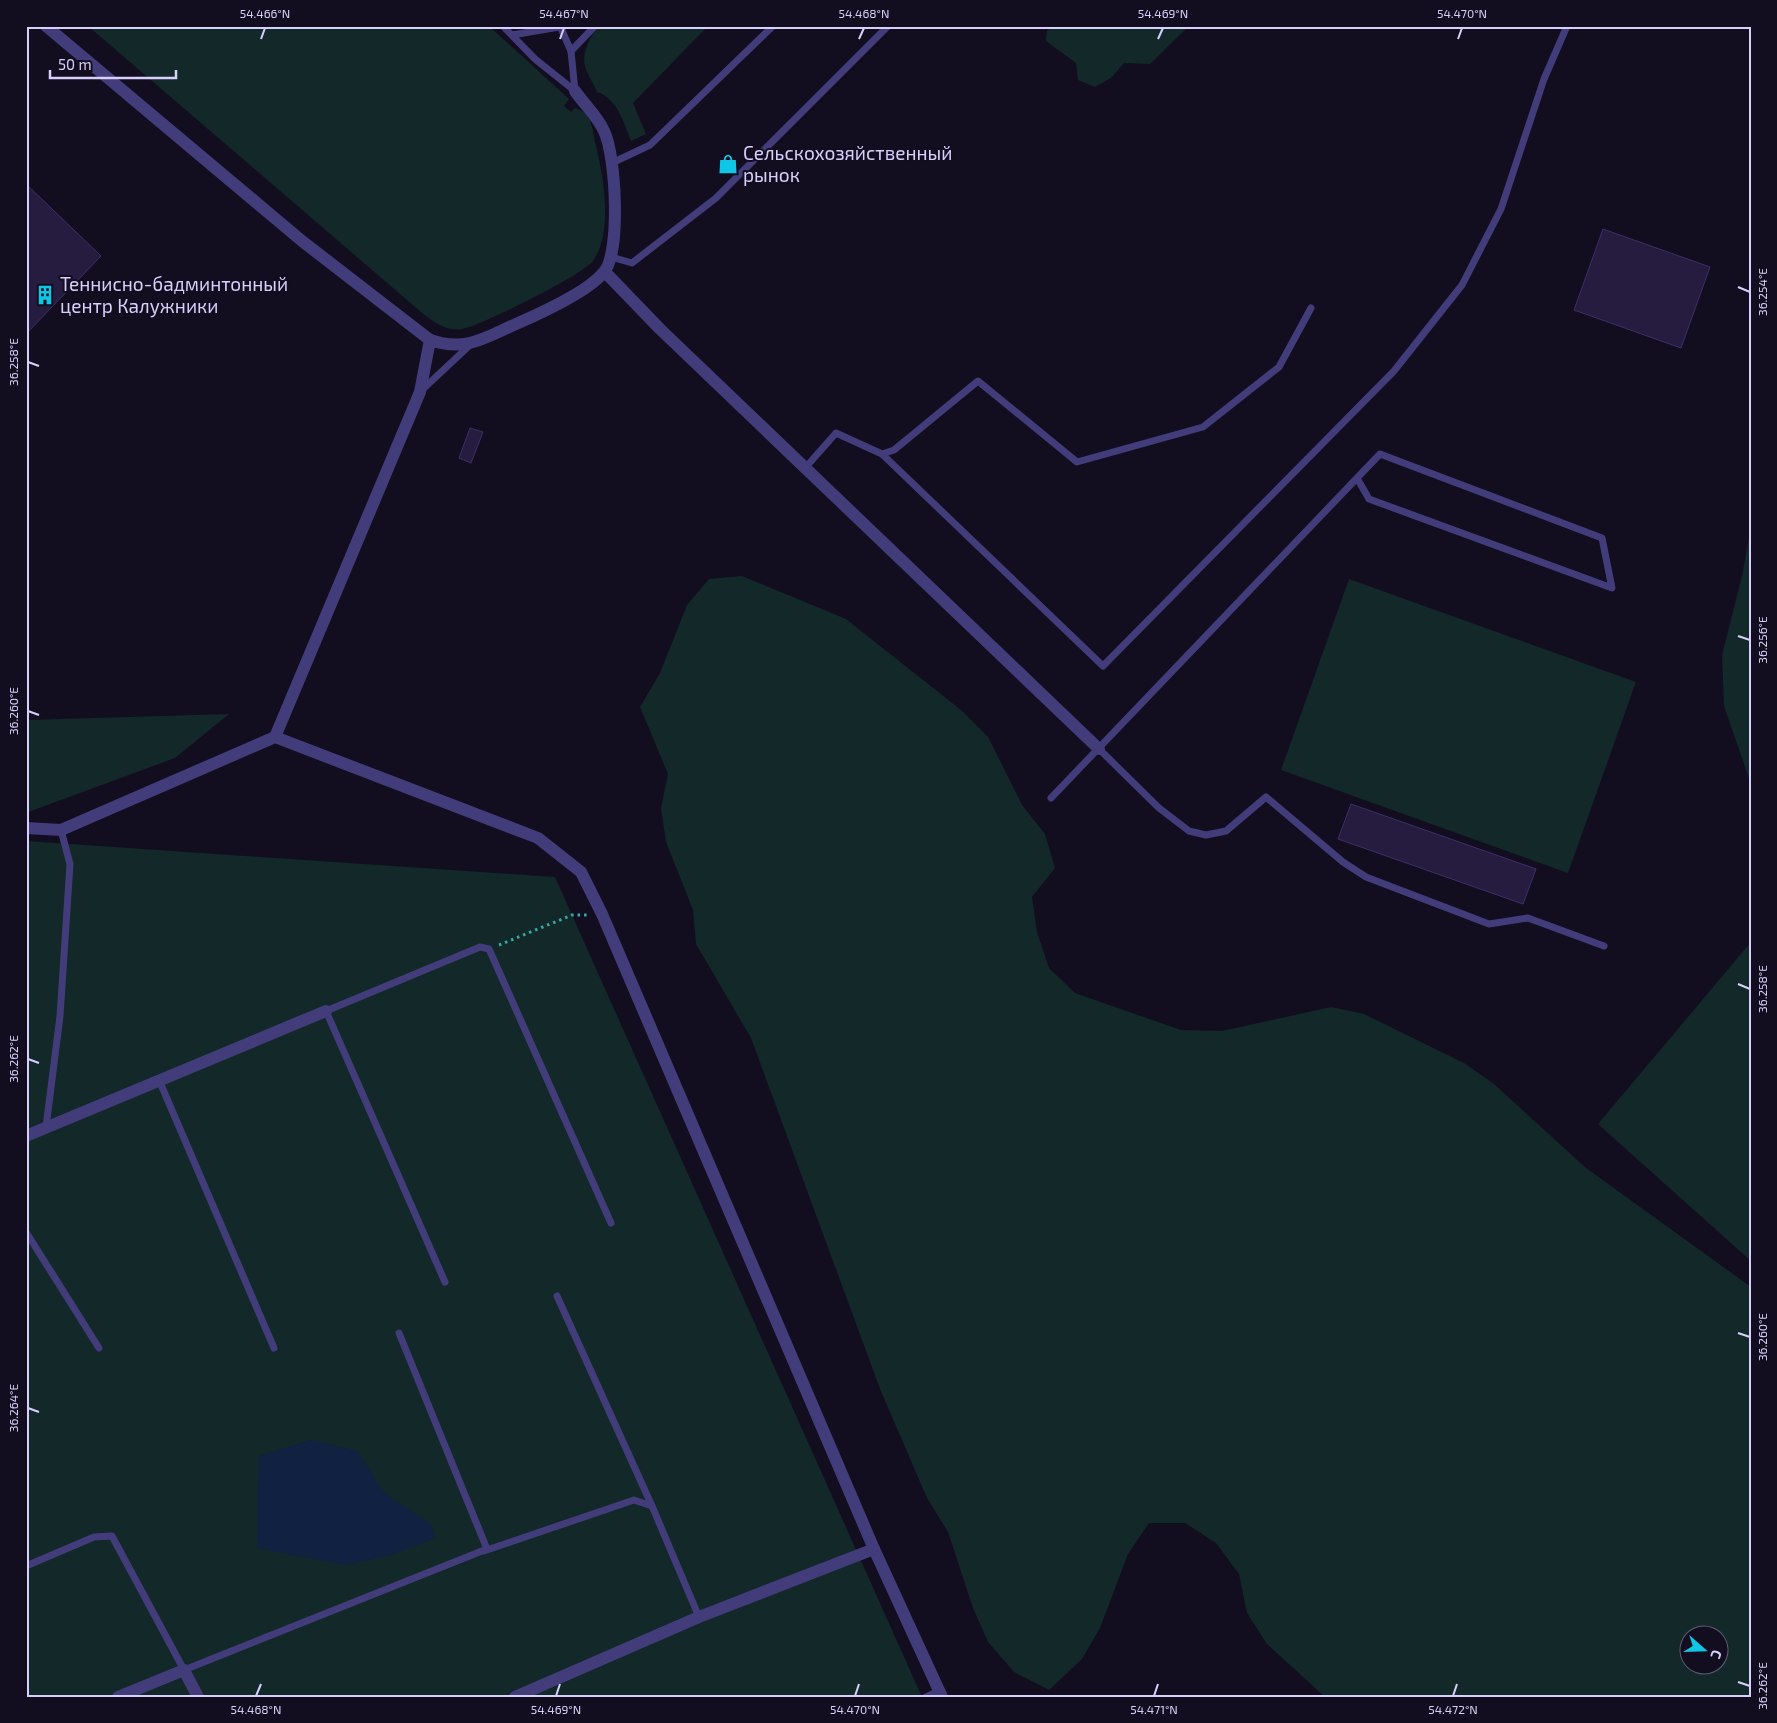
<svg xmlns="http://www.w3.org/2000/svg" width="1777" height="1723" font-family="'Exo 2',sans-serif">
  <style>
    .green { fill: #122829; fill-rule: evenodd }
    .water { fill: #102141 }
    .building { fill: #251c3f; stroke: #3e2f69 }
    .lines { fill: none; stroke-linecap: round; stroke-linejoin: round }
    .path { stroke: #36a9a9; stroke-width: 3; stroke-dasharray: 2.5 4; stroke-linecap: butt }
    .service { stroke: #423c7b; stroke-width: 7 }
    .minor { stroke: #423c7b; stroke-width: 12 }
    .ticks { fill: none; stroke: #d7d0fc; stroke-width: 2 }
    .labels { text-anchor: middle; stroke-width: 4; stroke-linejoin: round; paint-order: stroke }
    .poi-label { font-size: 19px; fill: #d7d0fc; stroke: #120e1f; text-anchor: start }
    .neatline { fill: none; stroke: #d7d0fc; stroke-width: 2 }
    .ticks-label { font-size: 12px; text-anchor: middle; fill: #d7d0fc }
  </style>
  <rect width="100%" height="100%" fill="#120e1f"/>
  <g class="green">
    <path d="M88 26H489L569 99 564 106 571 112 575 108C578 109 583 111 585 113 592 120 593 132 595 142 603 174 614 231 593 261 584 274 479 327 462 329 446 332 432 321 421 312Z"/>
    <path d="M601 26H708L633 103 646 134 631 141C624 123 617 98 597 92 594 84 587 74 585 66 582 52 590 34 601 26Z"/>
    <path d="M1052 26H1189L1150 64 1124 63 1111 78 1095 87 1078 80 1076 63 1046 41 1047 31Z"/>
    <path d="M1751 527V784L1724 706 1722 655 1742 576Z"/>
    <path d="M742 576 846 619 961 710 988 737 1022 805 1045 834 1055 868 1032 897 1037 932 1049 968 1075 993 1181 1030 1222 1031 1331 1007 1364 1014 1464 1063 1494 1084 1586 1168 1751 1287V1697H1325L1267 1644 1247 1613 1239 1574 1216 1543 1185 1523H1149L1128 1554 1100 1628 1082 1659 1049 1690 1014 1672 988 1642 973 1608 948 1532 927 1498 880 1389 751 1038 696 944 693 910 666 842 661 808 668 774 640 707 660 673 687 605 709 579ZM1690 1636H1720V1666H1690Z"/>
    <path d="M1349 579 1636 682 1568 873 1281 770Z"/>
    <path d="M229 714 175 758 31 811H26V720Z"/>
    <path d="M26 841 555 877 922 1697H26Z"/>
    <path d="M1751 942V1261L1598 1124Z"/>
  </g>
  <path class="water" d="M311 1440 357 1451 384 1493 431 1524 435 1538 391 1555 346 1565 257 1548 259 1456Z"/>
  <g class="building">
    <path d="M26 184 101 256 26 334Z"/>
    <path d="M1603 229 1710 267 1681 348 1574 310Z"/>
    <path d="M470 428 483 432 471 463 459 458Z"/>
    <path d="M1351 804 1536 869 1523 904 1338 839Z"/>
  </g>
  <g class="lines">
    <path class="path" d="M499 945 572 915H587"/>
    <g class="service">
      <path d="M503 26 535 59 575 91 571 51 560 26"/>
      <path d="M512 35 565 26"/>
      <path d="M571 51 595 26"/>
      <path d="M614 162 650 145 773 26"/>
      <path d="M611 257 632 263 716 198 888 26"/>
      <path d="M422 390 470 345"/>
      <path d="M882 454 1103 666 1394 371 1462 285 1501 209 1544 79 1567 26"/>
      <path d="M806 467 836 433 882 454 894 450 978 381 1077 462 1203 427 1279 367 1311 308"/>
      <path d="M1099 749 1159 808 1189 831 1206 835 1226 831 1266 797 1343 862 1366 877 1489 924 1528 918 1604 946"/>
      <path d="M1051 798 1357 478 1369 499 1612 588 1602 538 1380 454 1357 478"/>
      <path d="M159 1080 274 1348"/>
      <path d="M46 1127 60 1016 70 864 61 830"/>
      <path d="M26 1232 99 1348"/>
      <path d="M445 1282 326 1011 480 947 489 949 611 1223"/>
      <path d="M652 1506 699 1617"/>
      <path d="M484 1551 634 1500 652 1506 557 1296"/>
      <path d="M26 1566 94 1537 112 1536 184 1670 487 1549 399 1333"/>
      <path d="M926 1697 939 1691"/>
    </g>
    <g class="minor">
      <path d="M46 26 302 241 430 340C466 352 484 338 516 324 539 314 589 291 604 272 621 252 616 155 604 131 598 117 584 104 575 91"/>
      <path d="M605 272 660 329 1099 749"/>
      <path d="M275 737 420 392 430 340"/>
      <path d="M26 828 61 830 275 737 538 838 581 872 602 914 874 1549 942 1697"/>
      <path d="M26 1136 326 1011"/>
      <path d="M118 1697 184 1670 198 1697"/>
      <path d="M515 1697 699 1617 874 1549"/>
    </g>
  </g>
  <path class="ticks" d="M261 39 265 28M560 39 564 28M859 39 864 28M1158 39 1163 28M1458 39 1462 28M1738 287 1750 292M28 362 39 366M1738 636 1750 640M28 711 39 715M1738 984 1750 989M28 1059 39 1063M1738 1333 1750 1337M28 1408 39 1412M1738 1682 1750 1686M256 1696 261 1684M556 1696 560 1684M855 1696 859 1684M1154 1696 1158 1684M1453 1696 1457 1684"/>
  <defs>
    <symbol id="shop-bare" viewBox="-9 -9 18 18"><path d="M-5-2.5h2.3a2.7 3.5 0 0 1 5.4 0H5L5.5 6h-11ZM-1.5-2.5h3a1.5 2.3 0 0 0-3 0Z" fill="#10c6e7" stroke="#120e1f" stroke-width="2.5" paint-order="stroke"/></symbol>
    <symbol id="building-bare" viewBox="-9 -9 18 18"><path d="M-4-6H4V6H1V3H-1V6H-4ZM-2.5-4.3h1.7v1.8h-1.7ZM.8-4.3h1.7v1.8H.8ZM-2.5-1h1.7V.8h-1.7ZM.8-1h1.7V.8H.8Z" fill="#10c6e7" stroke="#120e1f" stroke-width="2.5" paint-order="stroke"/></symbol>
  </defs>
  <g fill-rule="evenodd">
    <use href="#shop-bare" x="714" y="150" width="28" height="28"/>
    <use href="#building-bare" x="31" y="281" width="28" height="28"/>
  </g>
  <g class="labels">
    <g class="poi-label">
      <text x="743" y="160">Сельскохозяйственный<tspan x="743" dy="22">рынок</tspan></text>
      <text x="60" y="291">Теннисно-бадминтонный<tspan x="60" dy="22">центр Калужники</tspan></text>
    </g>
  </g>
  <rect width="1777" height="1723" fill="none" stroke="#120e1f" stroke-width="55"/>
  <g transform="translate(1704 1650) rotate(110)"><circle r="24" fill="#120e1f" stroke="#615c77"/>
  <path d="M0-4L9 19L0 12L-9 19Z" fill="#10c6e7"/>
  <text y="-8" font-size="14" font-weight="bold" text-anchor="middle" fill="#d7d0fc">С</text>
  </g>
  <path d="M50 70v8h126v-8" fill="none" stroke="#d7d0fc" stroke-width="2.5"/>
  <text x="58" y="70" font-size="15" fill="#d7d0fc" stroke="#120e1f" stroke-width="4" paint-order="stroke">50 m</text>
  <rect x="28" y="28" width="1722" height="1668" class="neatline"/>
  <g class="ticks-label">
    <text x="265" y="18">54.466°N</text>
    <text x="564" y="18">54.467°N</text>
    <text x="864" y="18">54.468°N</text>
    <text x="1163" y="18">54.469°N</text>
    <text x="1462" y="18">54.470°N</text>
    <text transform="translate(1763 292) rotate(-90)" y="4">36.254°E</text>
    <text transform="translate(14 362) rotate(-90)" y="4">36.258°E</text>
    <text transform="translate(1763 640) rotate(-90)" y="4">36.256°E</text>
    <text transform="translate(14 711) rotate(-90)" y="4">36.260°E</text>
    <text transform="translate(1763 989) rotate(-90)" y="4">36.258°E</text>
    <text transform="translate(14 1059) rotate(-90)" y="4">36.262°E</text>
    <text transform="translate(1763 1337) rotate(-90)" y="4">36.260°E</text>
    <text transform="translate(14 1408) rotate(-90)" y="4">36.264°E</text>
    <text transform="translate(1763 1686) rotate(-90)" y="4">36.262°E</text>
    <text x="256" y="1714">54.468°N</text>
    <text x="556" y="1714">54.469°N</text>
    <text x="855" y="1714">54.470°N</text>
    <text x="1154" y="1714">54.471°N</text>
    <text x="1453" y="1714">54.472°N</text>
  </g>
</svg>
